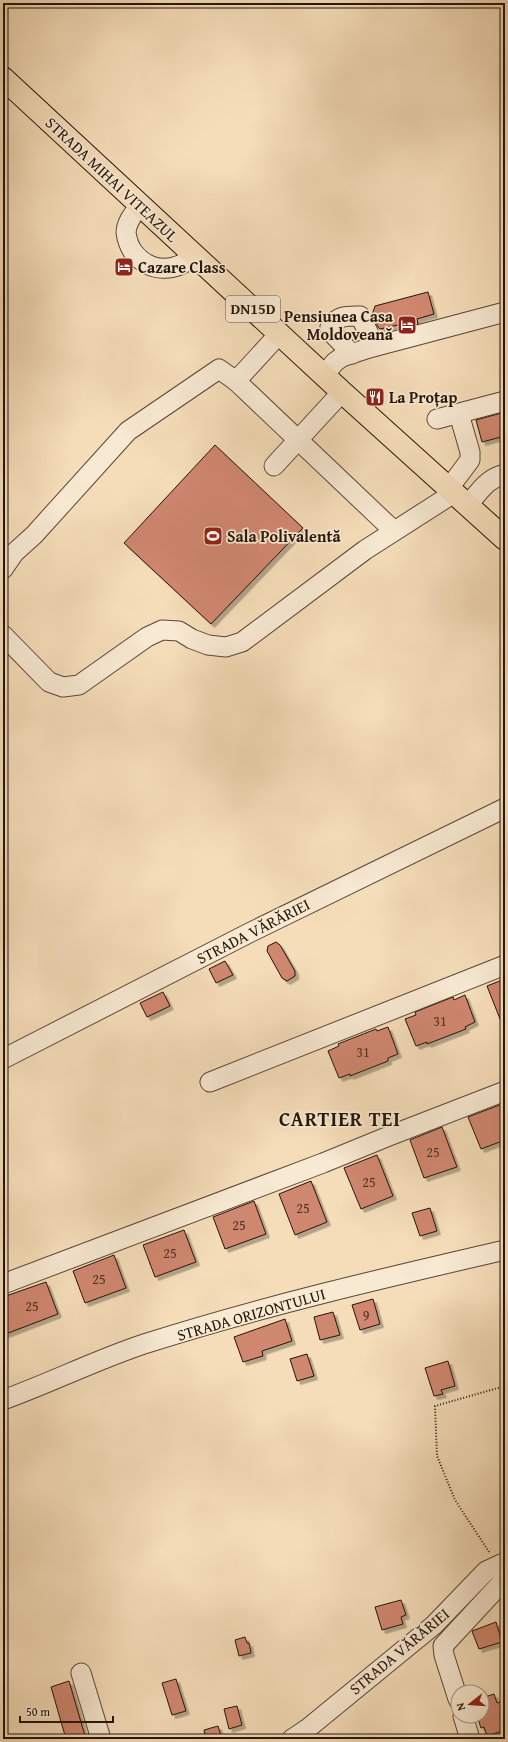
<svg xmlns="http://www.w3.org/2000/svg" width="508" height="1742" font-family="'Gentium Book Plus',serif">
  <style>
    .building { fill: #d0876f; stroke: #241409; filter: url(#shadow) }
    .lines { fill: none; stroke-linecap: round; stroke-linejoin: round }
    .minor-casing { stroke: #584635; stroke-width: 21 }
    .major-casing { stroke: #241409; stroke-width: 24 }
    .path { stroke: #241409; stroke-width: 2; stroke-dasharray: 1 2; stroke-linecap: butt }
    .minor { stroke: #f8e9d2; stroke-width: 19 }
    .major { stroke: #f5ddb9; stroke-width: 22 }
    .labels { text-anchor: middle; stroke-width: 3.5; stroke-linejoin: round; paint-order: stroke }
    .number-label { font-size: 14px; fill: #4f3122 }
    .shield { fill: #f8e9d2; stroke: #645445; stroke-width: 1 }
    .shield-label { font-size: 15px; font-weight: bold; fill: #241409 }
    .street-label { font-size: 16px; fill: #241409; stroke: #f8e9d2 }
    .poi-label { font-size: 16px; font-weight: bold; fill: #241409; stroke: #f8e9d2; text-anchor: start }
    .district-label { font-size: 20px; font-weight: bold; letter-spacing: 1px; fill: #241409; stroke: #f8e9d2 }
  </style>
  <defs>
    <filter id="shadow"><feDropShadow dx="3.5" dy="3.5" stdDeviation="0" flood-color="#0004"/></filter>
  </defs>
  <rect width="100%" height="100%" fill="#f5ddb9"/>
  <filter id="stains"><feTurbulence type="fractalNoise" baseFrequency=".005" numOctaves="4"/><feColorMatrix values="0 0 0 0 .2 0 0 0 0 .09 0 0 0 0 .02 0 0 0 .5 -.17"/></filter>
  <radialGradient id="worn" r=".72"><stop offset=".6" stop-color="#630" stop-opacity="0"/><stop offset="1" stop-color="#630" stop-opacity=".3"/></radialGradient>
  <g class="building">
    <path d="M428 292 434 314 417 319 418 324 403 328 402 324 380 329 378 327 372 315 375 306Z"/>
    <path d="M505 412V436L482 442 476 420Z"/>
    <path d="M215 445 303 528 211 624 124 543Z"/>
    <path d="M276 942 280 945 295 971V976L287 981 282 978 267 951 268 946Z"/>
    <path d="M225 961 233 975 216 983 209 969Z"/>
    <path d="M505 979V1029H504L487 986Z"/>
    <path d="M163 992 170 1006 147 1017 140 1003Z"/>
    <path d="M465 995 475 1022 465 1027 466 1029 427 1044V1042L416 1046 405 1019 416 1015 415 1012 453 997 454 1000Z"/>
    <path d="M388 1027 398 1054 388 1058V1061L350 1076V1074L339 1078 328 1051 339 1046 338 1044 376 1029 377 1031Z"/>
    <path d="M505 1103V1140L481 1149 468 1117Z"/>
    <path d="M442 1127 457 1167 424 1178 410 1140Z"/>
    <path d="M377 1155 393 1196 361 1209 344 1168Z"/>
    <path d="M311 1181 327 1222 295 1235 279 1194Z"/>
    <path d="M254 1201 266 1234 225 1249 213 1217Z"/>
    <path d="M430 1208 437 1231 420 1236 412 1213Z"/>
    <path d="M184 1230 196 1262 155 1277 143 1245Z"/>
    <path d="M114 1255 126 1288 85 1303 73 1271Z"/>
    <path d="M46 1282 58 1314 3 1335V1297Z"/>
    <path d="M373 1299 380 1324 360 1330 352 1305Z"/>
    <path d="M333 1312 340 1335 320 1340 314 1317Z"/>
    <path d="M285 1319 292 1341 262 1351 263 1356 243 1362 234 1337Z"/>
    <path d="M307 1354 314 1376 297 1381 290 1359Z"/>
    <path d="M448 1361 455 1386 441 1390 443 1394 434 1396 425 1368Z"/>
    <path d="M401 1600 406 1615 401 1617 403 1624 382 1630 375 1607Z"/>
    <path d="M496 1622 502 1642 479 1649 472 1631Z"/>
    <path d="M245 1637 247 1643H249L251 1653 239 1656 235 1640Z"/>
    <path d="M176 1679 186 1711 172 1715 162 1683Z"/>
    <path d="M69 1681 85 1736 77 1739H66L51 1687Z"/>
    <path d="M494 1694 497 1703 500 1702 505 1717V1730L487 1736 484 1727 481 1728 477 1716H482V1698Z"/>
    <path d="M237 1706 242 1725 229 1729 224 1709Z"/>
    <path d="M218 1726 222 1739H206L204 1730Z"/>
  </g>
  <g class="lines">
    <defs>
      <g id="minor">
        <path d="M140 205C134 213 126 222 126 233 127 239 130 248 134 253 150 273 176 273 194 255"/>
        <path d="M352 354 332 333 330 327C338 315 347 316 360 316L370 336 369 348"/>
        <path d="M324 375 335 362 342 357 369 348 505 312"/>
        <path d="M236 381 280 333"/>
        <path d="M437 419 505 401"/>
        <path d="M274 466 342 392"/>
        <path d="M449 488 470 460V452L459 414"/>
        <path d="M468 505C480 491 486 479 505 474"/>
        <path d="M3 569 14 553 34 535 128 431 219 369 236 381 394 531"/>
        <path d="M3 635 49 682 63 687 79 685 147 637 162 630 179 631 192 639 208 645 226 647 242 642 365 550 454 493"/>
        <path d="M3 1059 251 932 505 808"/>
        <path d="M210 1082 505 965"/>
        <path d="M3 1284 323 1163 389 1136 505 1091"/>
        <path d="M3 1400C50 1383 96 1360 144 1344 263 1306 384 1278 505 1250"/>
        <path d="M81 1673 101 1739"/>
        <path d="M458 1699 444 1655 443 1646 505 1579"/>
        <path d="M463 1716 470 1739"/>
        <path d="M292 1739 307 1729 434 1625 486 1571 501 1564H505"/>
      </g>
      <path id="major" d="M3 78 342 392 505 539"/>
    </defs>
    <use href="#minor" class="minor-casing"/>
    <use href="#major" class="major-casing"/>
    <path class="path" d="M489 1552 455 1500 437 1456 435 1406 505 1386"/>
    <use href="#minor" class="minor"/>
    <use href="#major" class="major"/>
  </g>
  <defs>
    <symbol id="hotel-square" viewBox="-11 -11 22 22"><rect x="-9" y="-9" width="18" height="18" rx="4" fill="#8f2418" stroke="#f8e9d2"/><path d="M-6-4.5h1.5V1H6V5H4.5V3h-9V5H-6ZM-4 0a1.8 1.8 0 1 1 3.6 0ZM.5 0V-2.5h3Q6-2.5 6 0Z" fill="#fff"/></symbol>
    <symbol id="restaurant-square" viewBox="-11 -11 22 22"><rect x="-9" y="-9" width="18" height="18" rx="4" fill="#8f2418" stroke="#f8e9d2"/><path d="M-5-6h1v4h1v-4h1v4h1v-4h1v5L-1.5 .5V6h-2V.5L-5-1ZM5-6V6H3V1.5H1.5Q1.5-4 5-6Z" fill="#fff"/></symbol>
    <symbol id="stadium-square" viewBox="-11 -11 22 22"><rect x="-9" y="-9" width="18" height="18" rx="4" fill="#8f2418" stroke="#f8e9d2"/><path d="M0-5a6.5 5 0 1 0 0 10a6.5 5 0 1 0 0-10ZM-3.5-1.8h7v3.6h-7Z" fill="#fff"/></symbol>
  </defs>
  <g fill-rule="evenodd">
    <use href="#hotel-square" x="113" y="256" width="22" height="22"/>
    <use href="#hotel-square" x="396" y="314" width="22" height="22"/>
    <use href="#restaurant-square" x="364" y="386" width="22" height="22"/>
    <use href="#stadium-square" x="202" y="525" width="22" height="22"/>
  </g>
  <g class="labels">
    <g class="number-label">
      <text x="440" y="1026">31</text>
      <text x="363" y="1057">31</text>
      <text x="433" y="1157">25</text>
      <text x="369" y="1187">25</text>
      <text x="303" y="1213">25</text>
      <text x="239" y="1230">25</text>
      <text x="170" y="1258">25</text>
      <text x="99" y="1284">25</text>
      <text x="32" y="1311">25</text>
      <text x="366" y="1320">9</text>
    </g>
    <rect class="shield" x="226" y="296" width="54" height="26" rx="3"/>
    <g class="shield-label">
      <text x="253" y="314">DN15D</text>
    </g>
    <g class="street-label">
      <text transform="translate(112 179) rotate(43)" y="6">STRADA MIHAI VITEAZUL</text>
      <text transform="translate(253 931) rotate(-27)" y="6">STRADA VĂRĂRIEI</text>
      <text transform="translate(251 1314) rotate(-16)" y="6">STRADA ORIZONTULUI</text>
      <text transform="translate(399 1651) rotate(-40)" y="6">STRADA VĂRĂRIEI</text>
    </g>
    <g class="poi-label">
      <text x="138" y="273">Cazare Class</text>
      <text x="393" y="322" text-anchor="end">Pensiunea Casa<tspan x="393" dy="18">Moldoveană</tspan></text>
      <text x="389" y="403">La Proțap</text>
      <text x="227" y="542">Sala Polivalentă</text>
    </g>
    <g class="district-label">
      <text x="340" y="1126">CARTIER TEI</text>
    </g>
  </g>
  <rect width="508" height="1742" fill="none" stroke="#f5ddb9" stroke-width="16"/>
  <rect x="4" y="4" width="500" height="1734" fill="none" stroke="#241409" stroke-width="2"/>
  <rect x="8" y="8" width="492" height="1726" fill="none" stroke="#241409"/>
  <g transform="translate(470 1704) rotate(253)"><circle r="19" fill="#f8e9d2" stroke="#a39482"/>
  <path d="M0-3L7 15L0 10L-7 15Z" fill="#8f2418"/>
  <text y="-6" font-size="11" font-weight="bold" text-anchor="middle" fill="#241409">N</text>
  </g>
  <path d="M20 1716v6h93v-6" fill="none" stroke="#241409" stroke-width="2"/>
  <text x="26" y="1716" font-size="12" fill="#241409" stroke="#f8e9d2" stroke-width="3" paint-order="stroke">50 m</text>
  <rect width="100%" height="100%" filter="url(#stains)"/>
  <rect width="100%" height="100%" fill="url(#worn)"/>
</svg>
